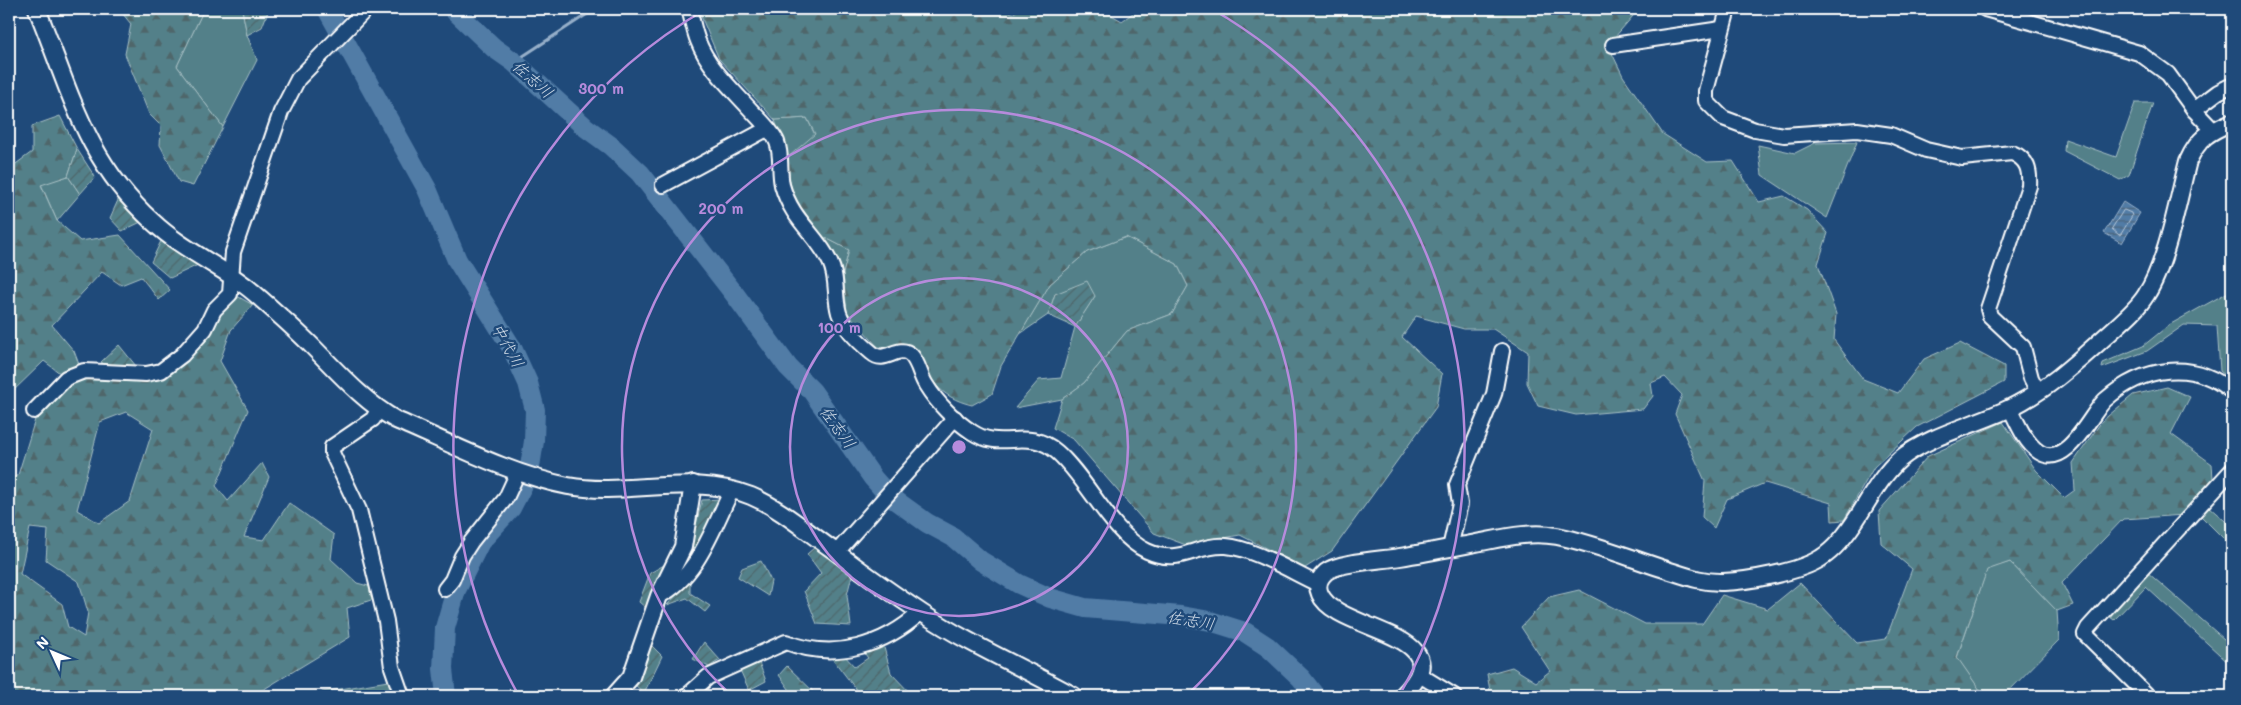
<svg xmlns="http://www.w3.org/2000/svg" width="2241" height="705" font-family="Mali,'Klee One',sans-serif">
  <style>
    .grass { fill: #528089; stroke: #a8c0c4 }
    .forest { fill: url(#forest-firs); stroke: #a8c0c4; fill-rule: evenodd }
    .garden { fill: url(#garden-furrows); stroke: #a8c0c4 }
    .water { fill: url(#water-rules); stroke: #97b0ca }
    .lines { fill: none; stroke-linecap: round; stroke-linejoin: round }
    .shore { stroke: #b9cadb; stroke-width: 1 }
    .stream { stroke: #97b0ca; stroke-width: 3 }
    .river { stroke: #517ba6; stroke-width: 20 }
    .minor-casing { stroke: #fff; stroke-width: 18 }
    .tertiary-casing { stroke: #fff; stroke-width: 20 }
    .minor { stroke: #1f4a7a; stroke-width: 14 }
    .tertiary { stroke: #1f4a7a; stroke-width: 16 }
    .ring { fill: none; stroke: #b68bdc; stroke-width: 2.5 }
    .labels { text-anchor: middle; stroke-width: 5; stroke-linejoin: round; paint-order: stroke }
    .water-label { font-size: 16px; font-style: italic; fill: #d4dee9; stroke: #1f4a7a }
    .centre { fill: #b68bdc; stroke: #1f4a7a; stroke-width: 2.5 }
    .ring-label { font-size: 15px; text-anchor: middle; font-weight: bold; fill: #b68bdc; stroke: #1f4a7a; stroke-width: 5; stroke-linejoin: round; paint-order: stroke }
  </style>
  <defs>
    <pattern id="forest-firs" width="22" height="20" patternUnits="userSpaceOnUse" patternTransform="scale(1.25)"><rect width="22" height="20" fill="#528089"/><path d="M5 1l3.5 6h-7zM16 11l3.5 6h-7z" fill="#4f666a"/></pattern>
    <pattern id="garden-furrows" width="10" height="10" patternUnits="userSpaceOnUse" patternTransform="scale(1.25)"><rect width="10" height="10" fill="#528089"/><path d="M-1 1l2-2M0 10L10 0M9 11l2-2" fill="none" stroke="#4f666a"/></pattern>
    <pattern id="water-rules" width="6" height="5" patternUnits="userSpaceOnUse" patternTransform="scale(1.25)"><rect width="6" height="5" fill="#517ba6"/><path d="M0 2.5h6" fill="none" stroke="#4e6479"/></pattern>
  </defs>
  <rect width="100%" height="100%" fill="#1f4a7a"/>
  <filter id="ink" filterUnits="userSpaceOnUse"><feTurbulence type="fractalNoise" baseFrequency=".02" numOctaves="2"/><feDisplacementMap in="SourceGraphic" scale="10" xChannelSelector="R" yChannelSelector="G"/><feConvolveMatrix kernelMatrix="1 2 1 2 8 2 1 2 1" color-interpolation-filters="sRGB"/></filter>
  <g filter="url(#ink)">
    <g class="grass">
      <path d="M204 9H242L247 35 257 60 223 127 177 66Z"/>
      <path d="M2135 103H2153L2129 175 2120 180 2064 151 2065 139 2116 157Z"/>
      <path d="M807 118 815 135 787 158 775 120Z"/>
      <path d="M1857 142 1827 218 1762 175 1758 145 1795 153 1815 143Z"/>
      <path d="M68 176 80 194 57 221 41 184Z"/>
      <path d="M820 235 849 250 843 274Z"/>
      <path d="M1126 237 1177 264 1188 286 1172 314 1127 331 1084 383 1062 399 1015 408 1039 380 1061 378 1075 327 1095 296 1055 294 1048 315 1020 334 1050 284 1087 252Z"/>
      <path d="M2232 290V381L2220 371 2217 326 2184 325 2147 351 2102 368 2103 363 2143 346 2169 325Z"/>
      <path d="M2208 506 2232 527V547L2200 515Z"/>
      <path d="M2010 562 2057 611 2059 640 2004 696H1984L1957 658 1987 569Z"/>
      <path d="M2147 572 2232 646V666L2146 587 2114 620 2106 614Z"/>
    </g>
    <g class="forest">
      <path d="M123 9H204L177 66 223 127 193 186 179 182 160 145 161 126 149 114 125 54 131 24 122 13Z"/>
      <path d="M698 9H980L986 11 1014 13 1019 9H1101L1122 21 1137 10 1136 9H1639L1608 45 1623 76 1663 134 1707 162 1733 161 1759 202 1784 196 1807 210 1828 233 1818 264 1836 314 1834 340 1863 379 1898 393 1924 359 1960 343 2004 366V382L1917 427 1874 467 1844 520 1832 521 1831 503 1765 483 1727 499 1714 528 1702 517 1705 481 1675 414 1682 395 1665 377 1651 383 1653 396 1643 409 1576 415 1538 406 1527 383 1528 352 1493 329H1464L1416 316 1402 337 1442 374 1436 407 1332 551 1305 568 1240 535 1186 545 1154 533 1074 440 1053 428 1062 399 1084 383 1127 331 1172 314 1188 286 1177 264 1126 237 1087 252 1050 284 1001 366 992 394 972 405C938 397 930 378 912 350L878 347 847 312 843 274 849 250 820 235 793 203 787 158 815 134 807 118 775 120 719 59Z"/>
      <path d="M60 116 77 149 68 176 41 185 57 221 80 241 120 235 170 290 159 300 141 277 121 285 102 272 52 325 74 351 83 375 158 378 221 310 237 296 253 305 231 330 220 361 248 410 216 486 228 501 262 463 269 477 244 537 264 540 289 503 334 535 331 559 357 583 372 587 374 599 347 608 350 637 261 691V696H9V480L18 475 37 413 69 380 44 361 9 395V169L32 152V126ZM126 412 153 429 130 501 99 523 77 510 100 422ZM30 528 48 530 46 560 79 582 88 612 84 637 68 627 62 604 20 574Z"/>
      <path d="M2167 387 2190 397 2171 434 2212 464 2213 479 2185 515 2123 519 2062 583 2073 605 2057 611 2010 562 1987 570 1957 657 1984 696H1491L1487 674 1512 667 1536 682 1550 671 1521 627 1549 597 1579 590 1645 624H1702L1722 595 1768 609 1800 583 1857 643 1886 639 1912 569 1881 543 1879 511 1928 456 2003 422 2036 470 2064 498 2075 490 2073 463 2102 421 2133 395Z"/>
      <path d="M787 666 818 696H794L779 675Z"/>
      <path d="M388 681 396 696H318L322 692Z"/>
    </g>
    <g class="garden">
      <path d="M242 9H269L262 27 247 35Z"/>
      <path d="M77 149 95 177 80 194 68 176Z"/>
      <path d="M119 198 141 222 122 231 110 218Z"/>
      <path d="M161 241 197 265H198L170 278 151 262Z"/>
      <path d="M1087 281 1095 296 1075 327 1048 315 1055 294Z"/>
      <path d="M119 345 136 366 115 371 101 362Z"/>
      <path d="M721 499 694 556 679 571 690 550 702 500Z"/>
      <path d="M815 547 852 575 847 595 851 626 817 624 804 591 821 573 807 554Z"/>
      <path d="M761 561 771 581 768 596 738 577 742 568Z"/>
      <path d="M664 565 646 608 639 602 650 573Z"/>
      <path d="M690 581V593L710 606 705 612 687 598 667 605Z"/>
      <path d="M704 642 720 660 709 667 693 659Z"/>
      <path d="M883 644 891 673 913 696H861L829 654 842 653 855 667 868 658 862 650Z"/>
      <path d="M651 645 662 656 644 693 635 685Z"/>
      <path d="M758 660 766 681 749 690 740 670Z"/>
    </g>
    <path class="water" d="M2123 202 2140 213 2122 243 2104 233Z"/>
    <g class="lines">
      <path class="shore" d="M2124 210 2131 213 2132 216 2121 234 2119 235 2112 229Z"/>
      <g class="stream">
        <path d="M994 9H1013"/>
        <path d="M514 62 595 9"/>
      </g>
      <g class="river">
        <path d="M327 9 427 189 457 260 512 348 528 383 535 410 534 441 529 473 511 508 480 542 456 590 445 628 443 669 446 696"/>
        <path d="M453 9 494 48 514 62 585 127 611 146 640 173 736 296 788 367 812 391 873 478 888 495 927 523 953 537 981 561 1019 584 1050 598 1085 608 1181 616 1210 621 1245 632 1268 647 1301 678 1315 696"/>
      </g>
      <defs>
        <g id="minor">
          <path d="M689 9C692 19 694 31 698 41 708 67 731 88 750 109 759 119 772 130 777 142 782 155 779 172 782 185 792 221 816 233 830 262 838 278 834 296 839 313 844 328 860 343 872 353 885 365 898 343 911 355 919 363 920 376 926 385 937 403 955 421 972 432 1002 452 1027 426 1057 452 1087 478 1112 535 1147 551 1180 566 1195 544 1226 546 1253 548 1292 572 1318 584"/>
          <path d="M1728 9 1706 91V101L1723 118 1755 130 1784 135 1857 130 1891 135 1926 150 1962 158 2012 153C2028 159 2030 171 2029 186L1988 309 1990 316 2023 347 2031 378 2038 392"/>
          <path d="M1985 9 2139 53 2168 74 2194 110 2213 130"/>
          <path d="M1613 45 1721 29"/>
          <path d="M2194 110 2218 92 2232 85"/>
          <path d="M663 185 767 129"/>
          <path d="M2010 408C2017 422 2025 443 2039 452 2067 470 2091 413 2105 400 2142 367 2193 358 2232 392"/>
          <path d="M378 410 373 419 332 447V453L359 510 386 621 392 667 402 696"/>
          <path d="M34 411 66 378 84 371 146 374 161 371 182 355 205 329 214 310 230 294 233 252 281 112 298 79 366 9"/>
          <path d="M1450 548 1460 504 1457 485 1494 394 1502 351"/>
          <path d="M836 553 955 418"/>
          <path d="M445 589 452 580 462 556 471 542 506 498 518 472"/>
          <path d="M659 596C698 577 713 527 732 490"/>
          <path d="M1418 674 1454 696"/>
          <path d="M687 696 708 677 786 642C834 661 884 646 921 612"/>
          <path d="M2148 696 2085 634 2088 628 2232 470"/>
        </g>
        <g id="tertiary">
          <path d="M37 9C70 90 85 160 153 222 186 253 229 269 261 299 278 314 295 329 311 345 338 372 363 401 396 420 450 443 511 475 568 486 629 497 692 472 751 496 782 509 808 533 836 552 864 573 893 594 922 613 970 645 1024 668 1074 696"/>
          <path d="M614 696 631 677 659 596 683 547 693 484"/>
          <path d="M1402 696C1469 633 1335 632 1320 594 1316 585 1319 578 1326 572 1338 562 1383 560 1400 557 1425 553 1450 548 1476 543 1503 538 1530 531 1557 536 1593 543 1627 557 1661 568 1681 574 1701 583 1723 582 1748 581 1800 572 1821 558 1837 548 1849 531 1859 515 1871 496 1883 474 1900 459 1929 435 1976 425 2010 408 2047 390 2076 363 2106 336 2120 323 2136 311 2146 295 2167 263 2178 199 2188 161 2199 137 2209 132 2232 122"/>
        </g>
      </defs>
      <use href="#minor" class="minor-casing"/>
      <use href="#tertiary" class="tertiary-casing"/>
      <use href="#minor" class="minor"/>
      <use href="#tertiary" class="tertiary"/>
    </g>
  </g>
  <g class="ring">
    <circle cx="959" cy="447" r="169"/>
    <path d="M731 695A337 337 0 1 1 1187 695"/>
    <path d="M519 696A506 506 0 0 1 706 9M1212 9A506 506 0 0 1 1399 696"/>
  </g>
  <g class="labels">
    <g class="water-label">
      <text transform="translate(533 79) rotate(41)" y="6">佐志川</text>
      <text transform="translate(508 345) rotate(61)" y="6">中代川</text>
      <text transform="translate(838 427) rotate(54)" y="6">佐志川</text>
      <text transform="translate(1191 620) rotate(9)" y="6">佐志川</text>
    </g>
  </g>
  <circle cx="959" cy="447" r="8" class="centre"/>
  <g class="ring-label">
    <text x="601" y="94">300 m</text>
    <text x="721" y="214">200 m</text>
    <text x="839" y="333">100 m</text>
  </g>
  <rect width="2241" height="705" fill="none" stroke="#1f4a7a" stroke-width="30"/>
  <rect x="15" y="15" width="2211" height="675" fill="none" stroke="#fff" stroke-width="2" filter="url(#ink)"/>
  <g transform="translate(52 652) rotate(314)" stroke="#1f4a7a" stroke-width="4" paint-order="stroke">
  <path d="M0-4L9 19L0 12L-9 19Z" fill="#ffffff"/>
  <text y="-8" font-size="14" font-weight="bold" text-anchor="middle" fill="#ffffff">N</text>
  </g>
</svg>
